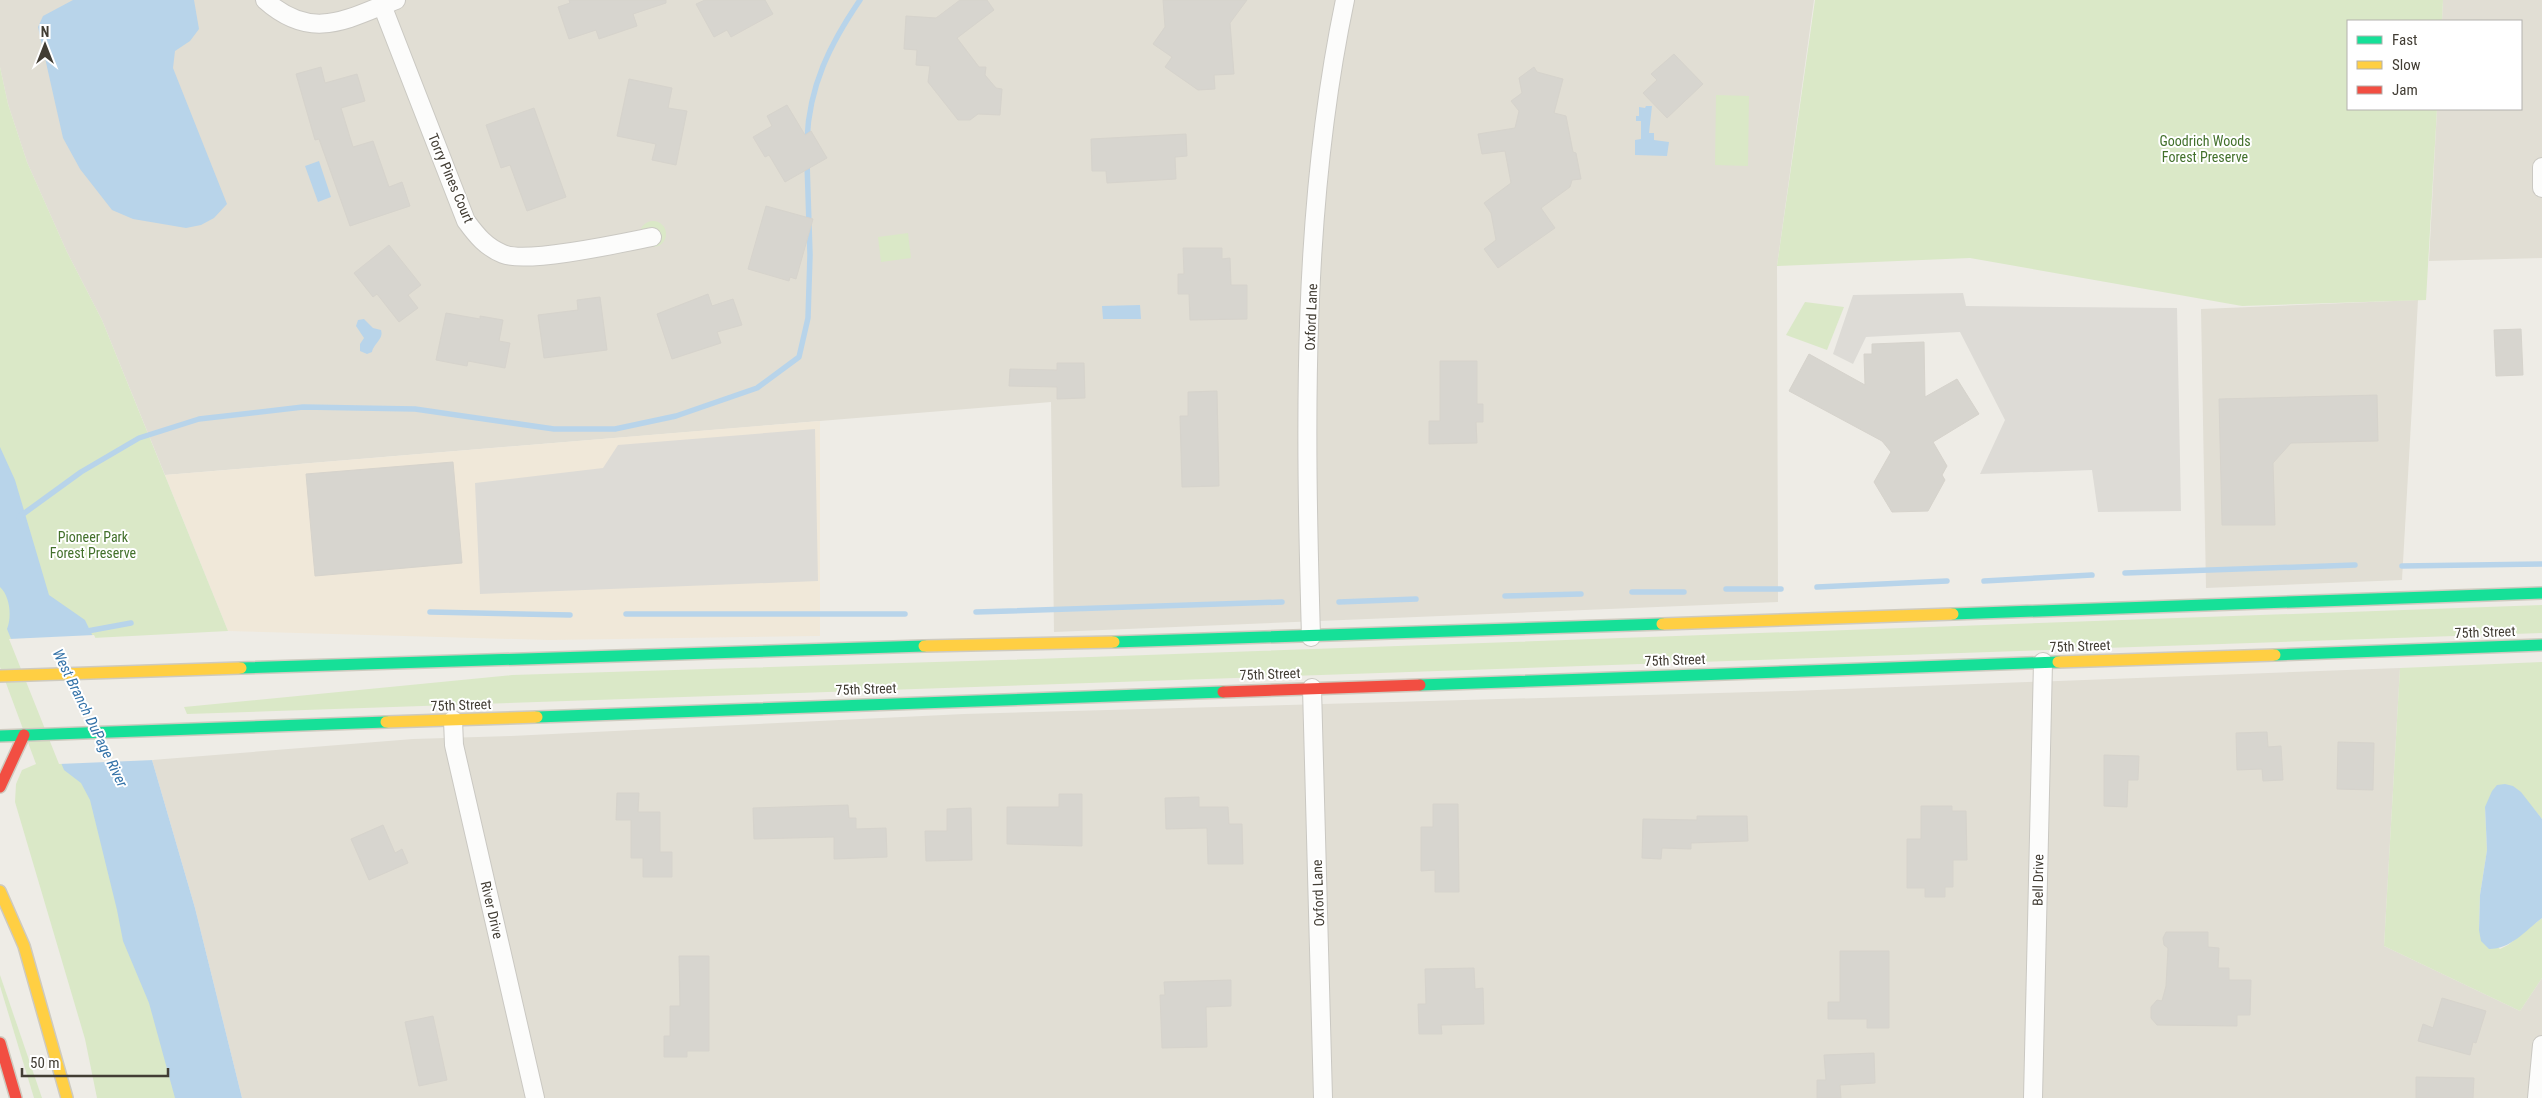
<svg xmlns="http://www.w3.org/2000/svg" width="2542" height="1098" font-family="'Roboto Condensed',sans-serif">
  <style>
    .residential { fill: #e1ded4 }
    .commercial { fill: #f0e8d9 }
    .green { fill: #dae8c7 }
    .parking { fill: #dddbd6 }
    .water { fill: #b8d4ea }
    .pier { fill: #eeece6 }
    .lines { fill: none; stroke-linecap: round; stroke-linejoin: round }
    .stream { stroke: #b8d4ea; stroke-width: 5.5 }
    .building { fill: #d7d5cf; stroke: #d6d3cc }
    .street-casing { stroke: #cac8c2; stroke-width: 20 }
    .fast-casing { stroke: #cecabf; stroke-width: 14 }
    .slow-casing { stroke: #cecabf; stroke-width: 14 }
    .jam-casing { stroke: #cecabf; stroke-width: 14 }
    .street { stroke: #fcfcfb; stroke-width: 18 }
    .fast { stroke: #16e098; stroke-width: 11 }
    .slow { stroke: #ffcf43; stroke-width: 11 }
    .jam { stroke: #f24e42; stroke-width: 11 }
    .labels { text-anchor: middle; stroke-width: 4; stroke-linejoin: round; paint-order: stroke }
    .park-label { font-size: 14px; fill: #42702b; stroke: #fff }
    .street-label { font-size: 14px; fill: #423d34; stroke: #fff }
    .water-label { font-size: 15px; font-style: italic; fill: #3372a8; stroke: #fff }
  </style>
  <rect width="100%" height="100%" fill="#eeece6"/>
  <g class="residential">
    <path d="M0 0H1814L1777 266 1778 602 1054 632 1051 402 165 475 102 320 67 252 27 162 8 104 0 67Z"/>
    <path d="M2443 0H2542V258L2429 261 2437 109H2521V21H2442Z"/>
    <path d="M2418 300 2402 580 2206 588 2201 309Z"/>
    <path d="M2400 668 2384 946 2520 1011 2542 978V1098H242L195 908 152 760 413 739 511 736 964 714 1791 691Z"/>
  </g>
  <path class="commercial" d="M820 421V636L549 640 228 631 165 475Z"/>
  <g class="green">
    <path d="M1815 0H2443L2442 21H2348V109H2437L2426 300 2242 306 1970 258 1777 266Z"/>
    <path d="M0 67 8 104 27 162 67 252 102 320 228 631 93 638 199 1098H97L85 1039 15 802 16 784 22 770 36 764 0 667Z"/>
    <path d="M1716 95 1749 96 1748 166 1715 165Z"/>
    <circle cx="653" cy="234" r="13"/>
    <path d="M908 233 911 258 881 262 878 237Z"/>
    <path d="M1805 302 1844 307 1827 350 1786 335Z"/>
    <path d="M2542 605V633L187 714 184 707 512 675 1035 659Z"/>
    <path d="M2542 662V819L2533 808 2485 807 2487 850 2480 895 2479 930 2500 949 2508 945 2542 918V978L2520 1011 2384 946 2400 668Z"/>
    <path d="M0 975 42 1098H34L0 986Z"/>
  </g>
  <g class="parking">
    <path d="M1963 293 1966 306 2177 308 2181 511 2098 512 2092 470 1980 474 2005 420 1960 332 1866 337 1853 364 1833 354 1853 295Z"/>
    <path d="M815 429 818 581 480 594 475 483 603 468 618 445Z"/>
  </g>
  <g class="water">
    <path d="M73 0H194L199 29 190 41 175 51 173 68 227 204 214 218 201 225 186 228 133 219 112 210 80 169 63 138 38 27 43 16Z"/>
    <path d="M1646 106H1652L1649 133H1654V140L1669 142 1667 156 1635 155V140L1641 139V121H1636V116H1639V107L1645 108Z"/>
    <path d="M319 161 331 197 318 202 305 166Z"/>
    <path d="M1140 305 1141 319H1103L1102 306Z"/>
    <path d="M364 319 373 328 381 330C384 339 374 343 372 352L367 354 360 351V344L364 338 356 326 358 320Z"/>
    <path d="M0 447 15 480 49 595 85 620 152 760 195 908 242 1098H175L149 1003 123 941 117 910 90 800 81 783 64 770 7 629C12 617 10 596 0 587Z"/>
    <path d="M2505 784 2513 786 2521 792 2542 819V918C2525 931 2511 949 2489 949L2481 941 2479 930 2480 895 2487 850 2485 807 2492 791 2497 785Z"/>
  </g>
  <path class="pier" d="M94 635 148 748 154 760 59 764 9 639Z"/>
  <g class="lines">
    <g class="stream">
      <path d="M807 140C809 86 830 44 860 0"/>
      <path d="M19 517 81 472 139 438 199 419 303 407 415 409 554 429H615L676 416 757 388 799 357 808 318 810 255 807 162"/>
      <path d="M2402 566 2542 564"/>
      <path d="M2125 573 2355 565"/>
      <path d="M1984 581 2092 575"/>
      <path d="M1817 587 1947 581"/>
      <path d="M1726 589H1781"/>
      <path d="M1632 592H1684"/>
      <path d="M1505 596 1581 594"/>
      <path d="M1339 602 1416 599"/>
      <path d="M430 612 570 615"/>
      <path d="M976 612 1282 602"/>
      <path d="M626 614H905"/>
      <path d="M82 632 131 623"/>
    </g>
  </g>
  <g class="building">
    <path d="M569 0H666V3L633 14 637 26 599 39 596 30 569 39 558 7 570 3Z"/>
    <path d="M705 0H765L773 14 731 37 727 30 714 37 696 4Z"/>
    <path d="M960 0H987L994 10 957 38 979 67H986L985 75 996 88 1002 89 1000 115 978 114 970 120H958L928 82 930 66 916 65 917 50 904 49 906 16 936 18Z"/>
    <path d="M1163 0H1247L1230 23 1234 74 1214 75 1215 89 1198 90 1165 67 1172 57 1153 44 1165 27Z"/>
    <path d="M1674 54 1703 84 1667 118 1643 93 1657 80 1651 74Z"/>
    <path d="M321 67 325 83 357 74 365 101 341 108 353 147 373 141 389 187 402 182 410 206 350 226 319 139 315 140 296 74Z"/>
    <path d="M1534 67 1537 72 1563 79 1554 113 1566 116 1573 152 1576 153 1581 179 1572 180 1570 187 1541 208 1555 228 1498 268 1484 249 1496 240 1491 213 1484 203 1511 183 1505 151 1482 154 1478 134 1515 128 1519 111 1511 101 1522 93 1519 78Z"/>
    <path d="M629 79 672 88 668 108 687 111 676 165 652 160 656 144 617 136Z"/>
    <path d="M787 105 805 135 811 131 827 158 785 182 769 155 765 157 753 137 772 126 767 116Z"/>
    <path d="M534 108 566 197 527 211 510 165 501 168 486 125Z"/>
    <path d="M1186 134 1187 156 1175 157 1176 179 1107 183 1106 171H1092L1091 139Z"/>
    <path d="M766 206 813 219 796 279 790 277 789 281 748 269Z"/>
    <path d="M389 245 421 285 408 295 418 308 399 322 377 294 373 297 354 273Z"/>
    <path d="M1183 248H1222V259L1230 258 1231 285H1247V319L1190 320 1189 294H1178V274H1184Z"/>
    <path d="M708 294 712 306 733 299 742 325 717 332 721 343 672 359 657 314Z"/>
    <path d="M600 297 607 350 544 358 538 315 578 310 577 300Z"/>
    <path d="M446 313 480 319V316L503 320 499 341 510 343 505 368 468 361 467 366 436 360Z"/>
    <path d="M2521 329 2523 375 2496 376 2494 330Z"/>
    <path d="M1924 342 1925 397 1957 379 1979 414 1933 442 1947 466 1942 475 1945 480 1928 511 1892 512 1874 482 1891 452 1882 441 1789 391 1809 354 1865 385 1864 354H1872V344Z"/>
    <path d="M1440 361H1477V404H1483V422H1476L1477 443 1429 444V421H1440Z"/>
    <path d="M1057 363H1084L1085 398 1057 399V387L1009 386 1010 369 1057 370Z"/>
    <path d="M1217 391 1219 486 1182 487 1180 416H1188V392Z"/>
    <path d="M2377 395 2378 441 2291 443 2273 463 2275 525H2222L2219 399Z"/>
    <path d="M453 462 462 563 315 576 306 474Z"/>
    <path d="M2267 732 2268 747 2281 746 2283 780 2263 781 2262 769 2237 770 2236 733Z"/>
    <path d="M2338 742 2374 743 2373 790 2337 789Z"/>
    <path d="M2104 755 2139 756 2138 780H2128L2127 807 2104 806Z"/>
    <path d="M617 793H639L638 812H660V852H672V877H643V858H631V820H616Z"/>
    <path d="M1059 794H1082V846L1007 844V807H1059Z"/>
    <path d="M1199 797V807H1228L1229 824H1242L1243 864H1208L1207 828 1166 829 1165 798Z"/>
    <path d="M1433 804H1458L1459 892H1435V870L1421 871V827H1433Z"/>
    <path d="M848 805 849 818H856V829L886 828 887 857 834 859V837L754 839 753 808Z"/>
    <path d="M1921 806H1952V811H1966L1967 860H1953V887H1945V897H1925V888H1907V839H1921Z"/>
    <path d="M971 808 972 860 926 861 925 831H947V809Z"/>
    <path d="M1697 816H1747L1748 841 1691 843V849L1662 848 1661 859 1642 858 1643 819 1697 820Z"/>
    <path d="M383 825 395 853 402 849 408 863 369 880 351 839Z"/>
    <path d="M2166 932H2208V947L2219 948 2218 968H2229V980H2251L2250 1015H2237V1026L2157 1025 2151 1018V1007L2157 1000 2162 1001 2166 986 2168 948 2164 945 2163 938Z"/>
    <path d="M1840 951H1889V1028H1867V1019H1828V1002H1840Z"/>
    <path d="M679 956H709V1051H687V1057H664V1036H670V1006H680Z"/>
    <path d="M1474 968 1475 989 1483 988 1484 1024 1441 1025 1442 1034H1419L1418 1004H1426L1425 969Z"/>
    <path d="M1231 980V1006L1206 1007 1207 1047 1162 1048 1160 995H1165L1164 982Z"/>
    <path d="M2442 998 2486 1011 2476 1043 2473 1042 2470 1055 2418 1041 2423 1024 2433 1028Z"/>
    <path d="M433 1016 447 1080 419 1086 405 1022Z"/>
    <path d="M1874 1053 1875 1083 1840 1085 1841 1098H1817V1080H1826L1824 1055Z"/>
    <path d="M2416 1077 2474 1078 2473 1098H2416Z"/>
  </g>
  <g class="lines">
    <defs>
      <g id="street">
        <path d="M265 0C312 42 347 19 396 0"/>
        <path d="M382 5 466 221C477 236 486 247 503 254 527 264 622 243 652 237"/>
        <path d="M2542 167V188"/>
        <path d="M1311 637C1305 425 1301 209 1345 0"/>
        <path d="M1312 688 1323 1098"/>
        <path d="M453 720 454 745 535 1098"/>
        <path d="M2033 1098 2043 662"/>
        <path d="M2537 1098 2542 1045"/>
      </g>
      <g id="fast">
        <path d="M1953 614 2542 593"/>
        <path d="M1114 642 1662 624"/>
        <path d="M2275 655 2542 645"/>
        <path d="M241 668 924 646"/>
        <path d="M1420 685 2058 662"/>
        <path d="M537 717 1223 692"/>
        <path d="M0 736 386 722"/>
      </g>
      <g id="slow">
        <path d="M1662 624 1953 614"/>
        <path d="M924 646 1114 642"/>
        <path d="M2058 662 2275 655"/>
        <path d="M0 676 241 668"/>
        <path d="M386 722 537 717"/>
        <path d="M0 891 24 946 67 1098"/>
      </g>
      <g id="jam">
        <path d="M1223 692 1420 685"/>
        <path d="M0 787 24 735"/>
        <path d="M0 1043 16 1098"/>
      </g>
    </defs>
    <use href="#street" class="street-casing"/>
    <use href="#fast" class="fast-casing"/>
    <use href="#slow" class="slow-casing"/>
    <use href="#jam" class="jam-casing"/>
    <use href="#street" class="street"/>
    <use href="#fast" class="fast"/>
    <use href="#slow" class="slow"/>
    <use href="#jam" class="jam"/>
  </g>
  <g class="labels">
    <g class="park-label">
      <text x="2205" y="146">Goodrich Woods<tspan x="2205" dy="16">Forest Preserve</tspan></text>
      <text x="93" y="542">Pioneer Park<tspan x="93" dy="16">Forest Preserve</tspan></text>
    </g>
    <g class="street-label">
      <text transform="translate(451 178) rotate(67)" y="5">Torry Pines Court</text>
      <text transform="translate(1311 317) rotate(-88)" y="5">Oxford Lane</text>
      <text transform="translate(2485 632) rotate(-2)" y="5">75th Street</text>
      <text transform="translate(2080 646) rotate(-2)" y="5">75th Street</text>
      <text transform="translate(1675 660) rotate(-2)" y="5">75th Street</text>
      <text transform="translate(1270 674) rotate(-2)" y="5">75th Street</text>
      <text transform="translate(866 689) rotate(-2)" y="5">75th Street</text>
      <text transform="translate(461 705) rotate(-2)" y="5">75th Street</text>
      <text transform="translate(2038 880) rotate(-89)" y="5">Bell Drive</text>
      <text transform="translate(1318 893) rotate(-92)" y="5">Oxford Lane</text>
      <text transform="translate(492 910) rotate(77)" y="5">River Drive</text>
    </g>
    <g class="water-label">
      <text transform="translate(90 718) rotate(64)" y="5">West Branch DuPage River</text>
    </g>
  </g>
  <rect x="2347" y="20" width="175" height="90" fill="#ffffff" stroke="#b3b1ae"/>
  <rect x="2357" y="36" width="25" height="8" fill="#16e098" stroke="#b3b1ae"/>
  <text x="2392" y="45" font-size="15" fill="#423d34">Fast</text>
  <rect x="2357" y="61" width="25" height="8" fill="#ffcf43" stroke="#b3b1ae"/>
  <text x="2392" y="70" font-size="15" fill="#423d34">Slow</text>
  <rect x="2357" y="86" width="25" height="8" fill="#f24e42" stroke="#b3b1ae"/>
  <text x="2392" y="95" font-size="15" fill="#423d34">Jam</text>
  <g transform="translate(45 45)" stroke="#ffffff" stroke-width="4" paint-order="stroke">
  <path d="M0-4L9 19L0 12L-9 19Z" fill="#423d34"/>
  <text y="-8" font-size="14" font-weight="bold" text-anchor="middle" fill="#423d34">N</text>
  </g>
  <path d="M22 1068v8h146v-8" fill="none" stroke="#423d34" stroke-width="2.5"/>
  <text x="30" y="1068" font-size="15" fill="#423d34" stroke="#ffffff" stroke-width="4" paint-order="stroke">50 m</text>
</svg>
